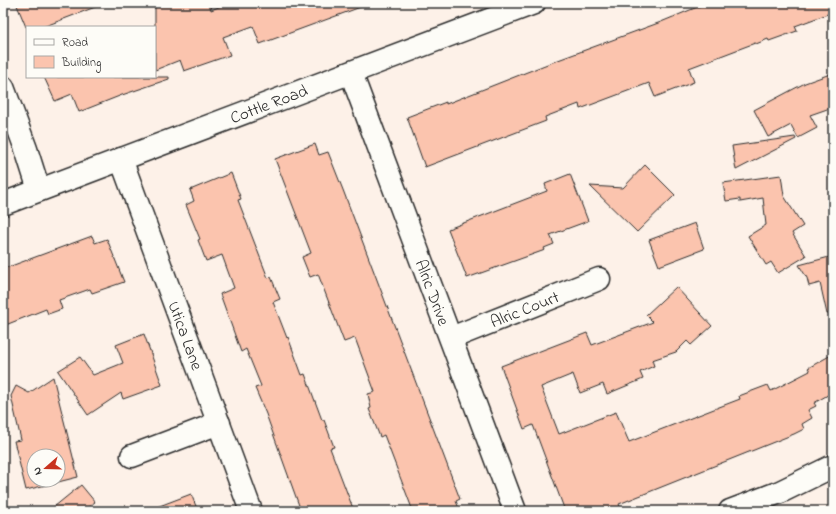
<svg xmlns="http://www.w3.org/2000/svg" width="836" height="514" font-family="'Indie Flower',sans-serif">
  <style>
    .building { fill: #fbc4ae; stroke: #2b2b2b; fill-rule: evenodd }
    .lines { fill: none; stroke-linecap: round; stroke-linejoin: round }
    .minor-casing { stroke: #2b2b2b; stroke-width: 25 }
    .minor { stroke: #fdfcf7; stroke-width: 22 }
    .labels { text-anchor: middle; stroke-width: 4; stroke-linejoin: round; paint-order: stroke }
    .street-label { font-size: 17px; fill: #2b2b2b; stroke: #fdfcf7 }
  </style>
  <rect width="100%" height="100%" fill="#fdf1e8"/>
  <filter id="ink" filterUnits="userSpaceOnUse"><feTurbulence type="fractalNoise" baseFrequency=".025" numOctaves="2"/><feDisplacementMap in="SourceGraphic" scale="8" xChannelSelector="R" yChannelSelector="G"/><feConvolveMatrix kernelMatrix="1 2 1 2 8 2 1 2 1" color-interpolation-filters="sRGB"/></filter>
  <g filter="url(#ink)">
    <g class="building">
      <path d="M16 3H102L103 4 43 27H26Z"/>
      <path d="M155 3H210L211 10 229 3H365L366 5 260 44 253 26 223 37 230 55 184 71 180 60 155 70Z"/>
      <path d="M707 3H833V12L795 26 797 31 769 41 768 39 756 44 755 43 689 68 694 82 655 97 649 83 580 109 579 104 545 117 546 121 425 167 407 117 446 102V104L550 63 661 22Z"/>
      <path d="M833 73V107L810 115 817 128 798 138 791 125 768 137 754 110 805 83Z"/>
      <path d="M44 77H169V79L122 95 79 112 72 94 55 101Z"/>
      <path d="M795 137 796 139 736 170 732 146Z"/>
      <path d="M315 144 319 155 328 152 343 190 460 499 456 501 460 511H413L384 435 380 437 369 409 371 408 368 394 375 392 355 338 344 342 318 274 310 277 302 257 311 253 275 159Z"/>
      <path d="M645 165 675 195 637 232 590 186 623 188Z"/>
      <path d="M231 173 241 199 238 200 268 278 271 277 280 299 273 302 287 338 288 337 302 375 305 374 322 420H324L334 447 330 448 354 511H301L266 414 255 388 261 386 246 349 241 352 220 294 234 288 222 255 206 261 198 240 200 239 186 205 194 201 190 190Z"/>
      <path d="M570 174 588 221 550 235 554 244 544 248 545 250 467 278 448 229 547 191 545 184Z"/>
      <path d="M781 175 784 196 803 226 792 233 806 256 778 273 771 262 766 265 748 236 766 225 763 198 740 202V199L726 201 723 183Z"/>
      <path d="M695 223 704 249 659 266 649 240Z"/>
      <path d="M92 236 95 243 107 239 124 282 92 293 90 289 59 300 62 309 48 314 46 309 3 326V269Z"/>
      <path d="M833 256V313L827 314 820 283 809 286 807 278 799 265Z"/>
      <path d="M676 287 712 326 691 345 687 341 676 352 652 360 654 366 640 372 643 379 607 394 603 384 580 393 573 374 541 387 559 434 616 412 629 442 714 409 740 399 739 396 768 385 771 391 810 371 808 368 833 354V392L814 403 816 406 808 410 812 418 802 424 804 429 794 434 619 504 622 511H565L533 425 524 429 501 366 587 333 592 345 653 322 646 315Z"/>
      <path d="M144 334 162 385 123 399 121 393 88 415 58 371 80 357 93 375 123 363 116 345Z"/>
      <path d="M53 377 78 477 26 490 14 441 21 440 11 396 16 386 29 393ZM34 456H58V480H34Z"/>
      <path d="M81 485 95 502 83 511H49Z"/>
      <path d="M191 494 198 511H149V510Z"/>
    </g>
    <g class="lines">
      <defs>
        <g id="minor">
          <path id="s1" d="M351 73 515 511"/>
          <path d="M3 87 26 149 39 190"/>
          <path id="s2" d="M121 159 251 511"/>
          <path id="s3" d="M3 204 534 3"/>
          <path id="s4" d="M451 338 599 279"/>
          <path d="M132 456 219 423"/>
          <path d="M730 511 780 492 833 466"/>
        </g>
      </defs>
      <use href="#minor" class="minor-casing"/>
      <use href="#minor" class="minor"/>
    </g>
  </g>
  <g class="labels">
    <g class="street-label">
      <text dy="6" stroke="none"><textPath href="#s3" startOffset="284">Cottle Road</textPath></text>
      <text dy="6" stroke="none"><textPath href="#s1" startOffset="234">Alric Drive</textPath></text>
      <text dy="6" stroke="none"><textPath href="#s4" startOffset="79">Alric Court</textPath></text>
      <text dy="6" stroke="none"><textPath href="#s2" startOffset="188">Utica Lane</textPath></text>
    </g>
  </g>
  <rect width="836" height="514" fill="none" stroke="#fdfcf7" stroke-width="16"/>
  <rect x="8" y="8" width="820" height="498" fill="none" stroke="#2b2b2b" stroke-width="1.5" filter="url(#ink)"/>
  <rect x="26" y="26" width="130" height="52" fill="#fdfcf7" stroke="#a9a8a5"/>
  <rect x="34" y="39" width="20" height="6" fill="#fdfcf7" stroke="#a9a8a5"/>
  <text x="62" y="46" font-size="12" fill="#2b2b2b">Road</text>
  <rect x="34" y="56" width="20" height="12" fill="#fbc4ae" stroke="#a9a8a5"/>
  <text x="62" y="66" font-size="12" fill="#2b2b2b">Building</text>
  <g transform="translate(46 468) rotate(250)"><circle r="19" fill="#fdfcf7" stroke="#a9a8a5"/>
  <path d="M0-3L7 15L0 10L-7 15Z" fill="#c8321e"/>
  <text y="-6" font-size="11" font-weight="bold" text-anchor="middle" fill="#2b2b2b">N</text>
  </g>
</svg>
